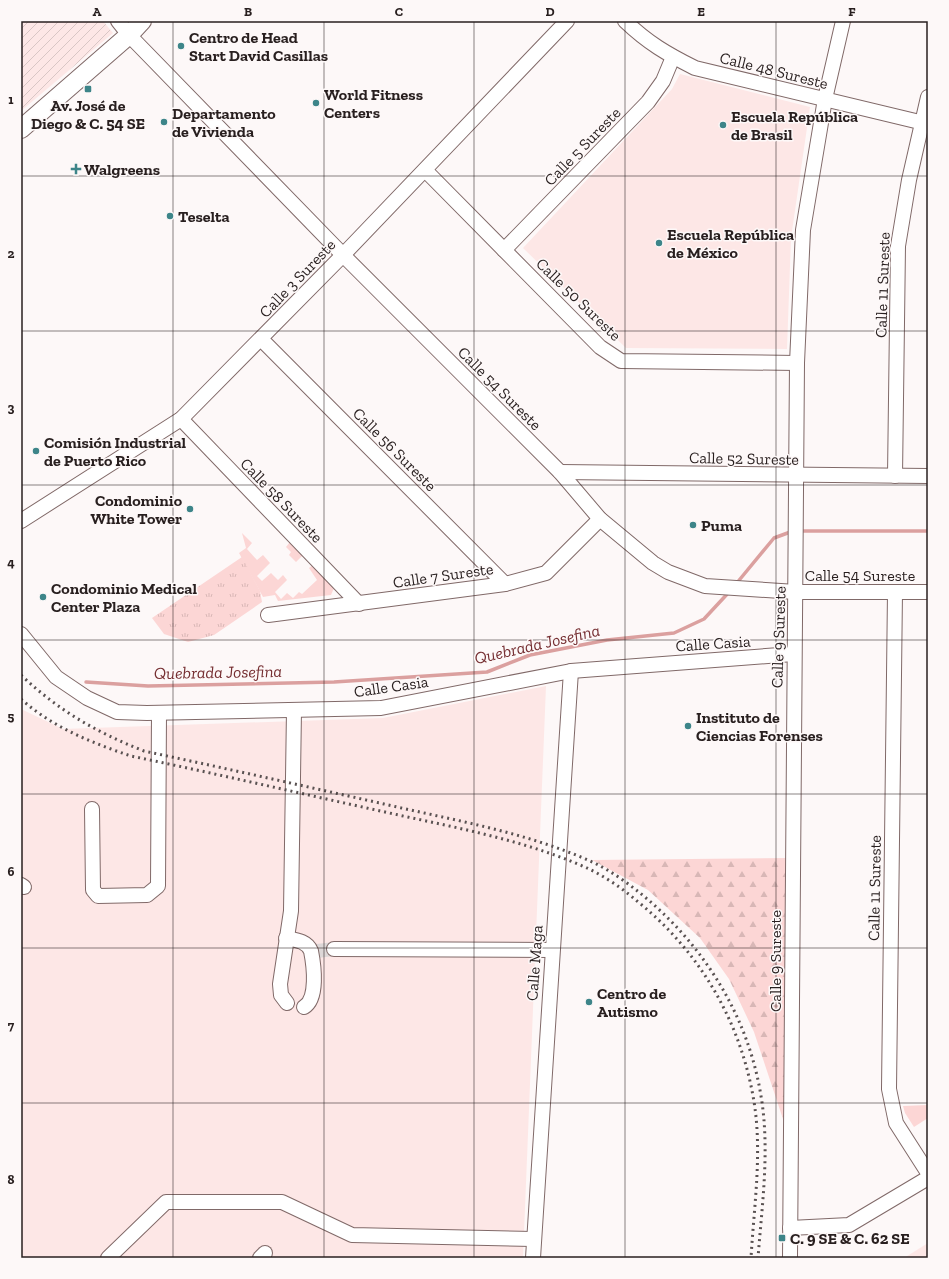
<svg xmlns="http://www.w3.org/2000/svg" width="949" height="1279" font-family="'Zilla Slab',serif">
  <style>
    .built { fill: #fde7e6 }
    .industrial { fill: url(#industrial-furrows) }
    .grass { fill: #fcd6d5 }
    .forest { fill: url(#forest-firs) }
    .park { fill: url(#park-tufts) }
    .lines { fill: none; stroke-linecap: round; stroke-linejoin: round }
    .stream { stroke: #dba09f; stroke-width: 3.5 }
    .minor-tunnel { stroke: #ddd7d7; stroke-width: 14; stroke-dasharray: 14 7; stroke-linecap: butt }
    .minor-casing { stroke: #806968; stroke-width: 16 }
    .major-casing { stroke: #806968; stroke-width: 20 }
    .minor { stroke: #fff; stroke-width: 14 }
    .major { stroke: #fff; stroke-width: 18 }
    .rail { stroke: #595151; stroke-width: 3; stroke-dasharray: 2 4; stroke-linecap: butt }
    .grid { fill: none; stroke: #281f1f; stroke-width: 1; stroke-opacity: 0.55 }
    .poi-dot { fill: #3d8589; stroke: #fdf8f8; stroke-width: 1.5 }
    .labels { text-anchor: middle; stroke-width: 3; stroke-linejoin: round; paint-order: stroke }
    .poi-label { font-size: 16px; font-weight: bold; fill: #281f1f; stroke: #fdf8f8; text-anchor: start }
    .street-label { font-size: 16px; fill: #281f1f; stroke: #fdf8f8 }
    .water-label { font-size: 17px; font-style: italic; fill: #752e31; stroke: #fdf8f8 }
    .neatline { fill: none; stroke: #281f1f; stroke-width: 1.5 }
    .grid-label { font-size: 13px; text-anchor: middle; font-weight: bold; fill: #281f1f }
  </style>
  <defs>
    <pattern id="industrial-furrows" width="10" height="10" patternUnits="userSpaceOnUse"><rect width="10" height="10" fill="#fde7e6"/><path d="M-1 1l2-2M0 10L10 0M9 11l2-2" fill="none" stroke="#d9c6c5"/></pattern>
    <pattern id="forest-firs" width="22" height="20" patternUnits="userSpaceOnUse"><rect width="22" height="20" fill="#fcd6d5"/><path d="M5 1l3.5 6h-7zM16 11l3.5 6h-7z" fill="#d8b7b6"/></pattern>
    <pattern id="park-tufts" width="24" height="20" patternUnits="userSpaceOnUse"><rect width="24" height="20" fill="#fcd6d5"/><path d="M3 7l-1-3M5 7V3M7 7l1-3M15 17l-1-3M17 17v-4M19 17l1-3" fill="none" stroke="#d8b7b6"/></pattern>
  </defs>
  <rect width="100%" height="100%" fill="#fdf8f8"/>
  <g class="built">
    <path d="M680 74 810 107 791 238 787 349 626 348 523 248 672 89Z"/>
    <path d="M546 686 523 1258H21V709L63 729 383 718Z"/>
    <path d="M928 1243V1258H904Z"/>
  </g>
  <path class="industrial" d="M21 21H103L113 33 21 111Z"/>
  <g class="grass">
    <path d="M242 533 252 543 247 549 257 560 263 555 270 563 257 576 262 581 271 573 278 580 283 575 287 580 275 592 281 599 287 593 293 598 299 592 302 594 317 580 309 568 313 565 334 588 331 595 278 601 275 595 263 597 239 553 246 548Z"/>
    <path d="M290 542 303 555 296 562 289 555 291 552 286 547Z"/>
    <path d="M928 1105V1118L914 1127 905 1113 903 1106Z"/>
  </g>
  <path class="forest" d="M788 858 786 1128 754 1032 729 979 700 938 648 890 592 860Z"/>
  <path class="park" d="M242 557 260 591 262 602 214 635 188 642 164 634 152 618Z"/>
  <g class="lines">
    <g class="stream">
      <path d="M800 531H928"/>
      <path d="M736 584 774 538 793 531"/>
      <path d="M86 682 148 686 334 682 487 672 530 655 607 640 674 633 704 619 730 591"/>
    </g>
    <path class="minor-tunnel" d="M317 951 334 949"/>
    <defs>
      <g id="minor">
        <path d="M118 21 129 35 343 255 560 472 600 519 653 563 668 572 705 586 796 592H928"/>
        <path d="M625 21C648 43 667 54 695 68L928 124"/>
        <path d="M425 170 600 347 621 361 797 363"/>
        <path d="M504 250 648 102 663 81 673 57"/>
        <path d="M261 339 505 584"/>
        <path d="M181 419 359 604"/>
        <path d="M560 472 928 476"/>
        <path d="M895 476 898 246 909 180 928 97"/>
        <path d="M21 521 181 419 343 255 567 21"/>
        <path d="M895 592 889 1089 896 1123 928 1173"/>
        <path d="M268 615 505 584 546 573 600 519"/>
        <path d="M21 634 56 677 87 698 117 712 147 713 381 708 571 671 793 654"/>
        <path d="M92 809 93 890 98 896 147 895 158 886 159 713"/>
        <path d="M21 885 24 887"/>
        <path d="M286 938C296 940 307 941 311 951 314 966 318 999 304 1007"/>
        <path d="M334 949 552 950"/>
        <path d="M287 1003 281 995 280 984 291 911 294 710"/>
        <path d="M790 1228 849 1225 928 1178"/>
        <path d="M108 1258 166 1202H282L352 1235 533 1239"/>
        <path d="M260 1258 265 1253"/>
        <path d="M533 1258 571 671"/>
        <path d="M790 1258 797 363 803 230 825 99 843 21"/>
      </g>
      <path id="major" d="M21 129 129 35 142 21"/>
    </defs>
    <use href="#minor" class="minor-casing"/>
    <use href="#major" class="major-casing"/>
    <use href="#minor" class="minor"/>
    <use href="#major" class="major"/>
    <g class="rail">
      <path d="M21 675C59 711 96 732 144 751 224 768 304 786 384 804 453 820 525 832 590 861 608 869 625 881 640 893 703 944 748 1015 761 1096 770 1149 762 1205 758 1258"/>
      <path d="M21 699C52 727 92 743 131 756 213 773 294 792 376 810 446 826 520 838 587 868 604 876 622 888 637 901 698 950 739 1018 753 1096 763 1149 754 1205 751 1258"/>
    </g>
  </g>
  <path class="grid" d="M173 21V1258M324 21V1258M474 21V1258M625 21V1258M776 21V1258M21 176H928M21 331H928M21 485H928M21 640H928M21 794H928M21 948H928M21 1103H928"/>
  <g class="poi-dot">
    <circle cx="181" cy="46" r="4"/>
    <rect x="84" y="85" width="8" height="8" rx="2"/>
    <circle cx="316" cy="103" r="4"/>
    <circle cx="164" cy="122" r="4"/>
    <circle cx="723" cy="125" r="4"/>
    <path d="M74 163h4v4h4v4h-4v4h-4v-4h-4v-4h4z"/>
    <circle cx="170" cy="216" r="4"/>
    <circle cx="659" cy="243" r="4"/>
    <circle cx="36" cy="451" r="4"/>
    <circle cx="190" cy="509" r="4"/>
    <circle cx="693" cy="525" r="4"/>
    <circle cx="43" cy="597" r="4"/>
    <circle cx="688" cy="726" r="4"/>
    <circle cx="589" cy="1002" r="4"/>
    <rect x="778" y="1234" width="8" height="8" rx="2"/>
  </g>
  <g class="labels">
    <g class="poi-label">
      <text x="189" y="43">Centro de Head<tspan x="189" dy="18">Start David Casillas</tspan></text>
      <text x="324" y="100">World Fitness<tspan x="324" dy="18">Centers</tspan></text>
      <text x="88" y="111" text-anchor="middle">Av. José de<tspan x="88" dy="18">Diego &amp; C. 54 SE</tspan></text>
      <text x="172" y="119">Departamento<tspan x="172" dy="18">de Vivienda</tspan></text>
      <text x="731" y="122">Escuela República<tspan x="731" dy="18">de Brasil</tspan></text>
      <text x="84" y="175">Walgreens</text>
      <text x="178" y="222">Teselta</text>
      <text x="667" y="240">Escuela República<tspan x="667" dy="18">de México</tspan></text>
      <text x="44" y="448">Comisión Industrial<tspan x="44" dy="18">de Puerto Rico</tspan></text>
      <text x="182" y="506" text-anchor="end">Condominio<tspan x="182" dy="18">White Tower</tspan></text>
      <text x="701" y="531">Puma</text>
      <text x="51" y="594">Condominio Medical<tspan x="51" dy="18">Center Plaza</tspan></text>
      <text x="696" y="723">Instituto de<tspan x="696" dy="18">Ciencias Forenses</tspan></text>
      <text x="597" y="999">Centro de<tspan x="597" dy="18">Autismo</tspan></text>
      <text x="790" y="1244">C. 9 SE &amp; C. 62 SE</text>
    </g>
    <g class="street-label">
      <text transform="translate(774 70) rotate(14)" y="6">Calle 48 Sureste</text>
      <text transform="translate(582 146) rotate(-46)" y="6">Calle 5 Sureste</text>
      <text transform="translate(297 278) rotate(-46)" y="6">Calle 3 Sureste</text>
      <text transform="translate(882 285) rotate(-88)" y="6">Calle 11 Sureste</text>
      <text transform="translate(579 299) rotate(44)" y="6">Calle 50 Sureste</text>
      <text transform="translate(500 388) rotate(45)" y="6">Calle 54 Sureste</text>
      <text transform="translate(395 449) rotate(45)" y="6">Calle 56 Sureste</text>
      <text transform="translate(744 458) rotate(1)" y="6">Calle 52 Sureste</text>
      <text transform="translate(282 500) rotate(46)" y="6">Calle 58 Sureste</text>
      <text transform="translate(443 575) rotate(-8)" y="6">Calle 7 Sureste</text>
      <text x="860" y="581">Calle 54 Sureste</text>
      <text transform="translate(778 637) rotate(-88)" y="6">Calle 9 Sureste</text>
      <text transform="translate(713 643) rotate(-4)" y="6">Calle Casia</text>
      <text transform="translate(391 686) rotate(-8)" y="6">Calle Casia</text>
      <text transform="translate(874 888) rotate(-89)" y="6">Calle 11 Sureste</text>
      <text transform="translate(775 961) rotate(-90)" y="6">Calle 9 Sureste</text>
      <text transform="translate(534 963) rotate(-86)" y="6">Calle Maga</text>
    </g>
    <g class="water-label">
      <text transform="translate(537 644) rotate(-13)" y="6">Quebrada Josefina</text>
      <text transform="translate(218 672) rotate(-1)" y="6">Quebrada Josefina</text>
    </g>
  </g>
  <rect width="949" height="1279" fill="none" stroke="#fdf8f8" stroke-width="44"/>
  <rect x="22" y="22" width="905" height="1235" class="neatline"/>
  <g class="grid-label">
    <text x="97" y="16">A</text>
    <text x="248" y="16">B</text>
    <text x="399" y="16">C</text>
    <text x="550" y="16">D</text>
    <text x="701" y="16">E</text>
    <text x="852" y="16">F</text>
    <text x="11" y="104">1</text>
    <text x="11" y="258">2</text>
    <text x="11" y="412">3</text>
    <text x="11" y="567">4</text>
    <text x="11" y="721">5</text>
    <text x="11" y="876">6</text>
    <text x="11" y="1030">7</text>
    <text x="11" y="1184">8</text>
  </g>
</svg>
